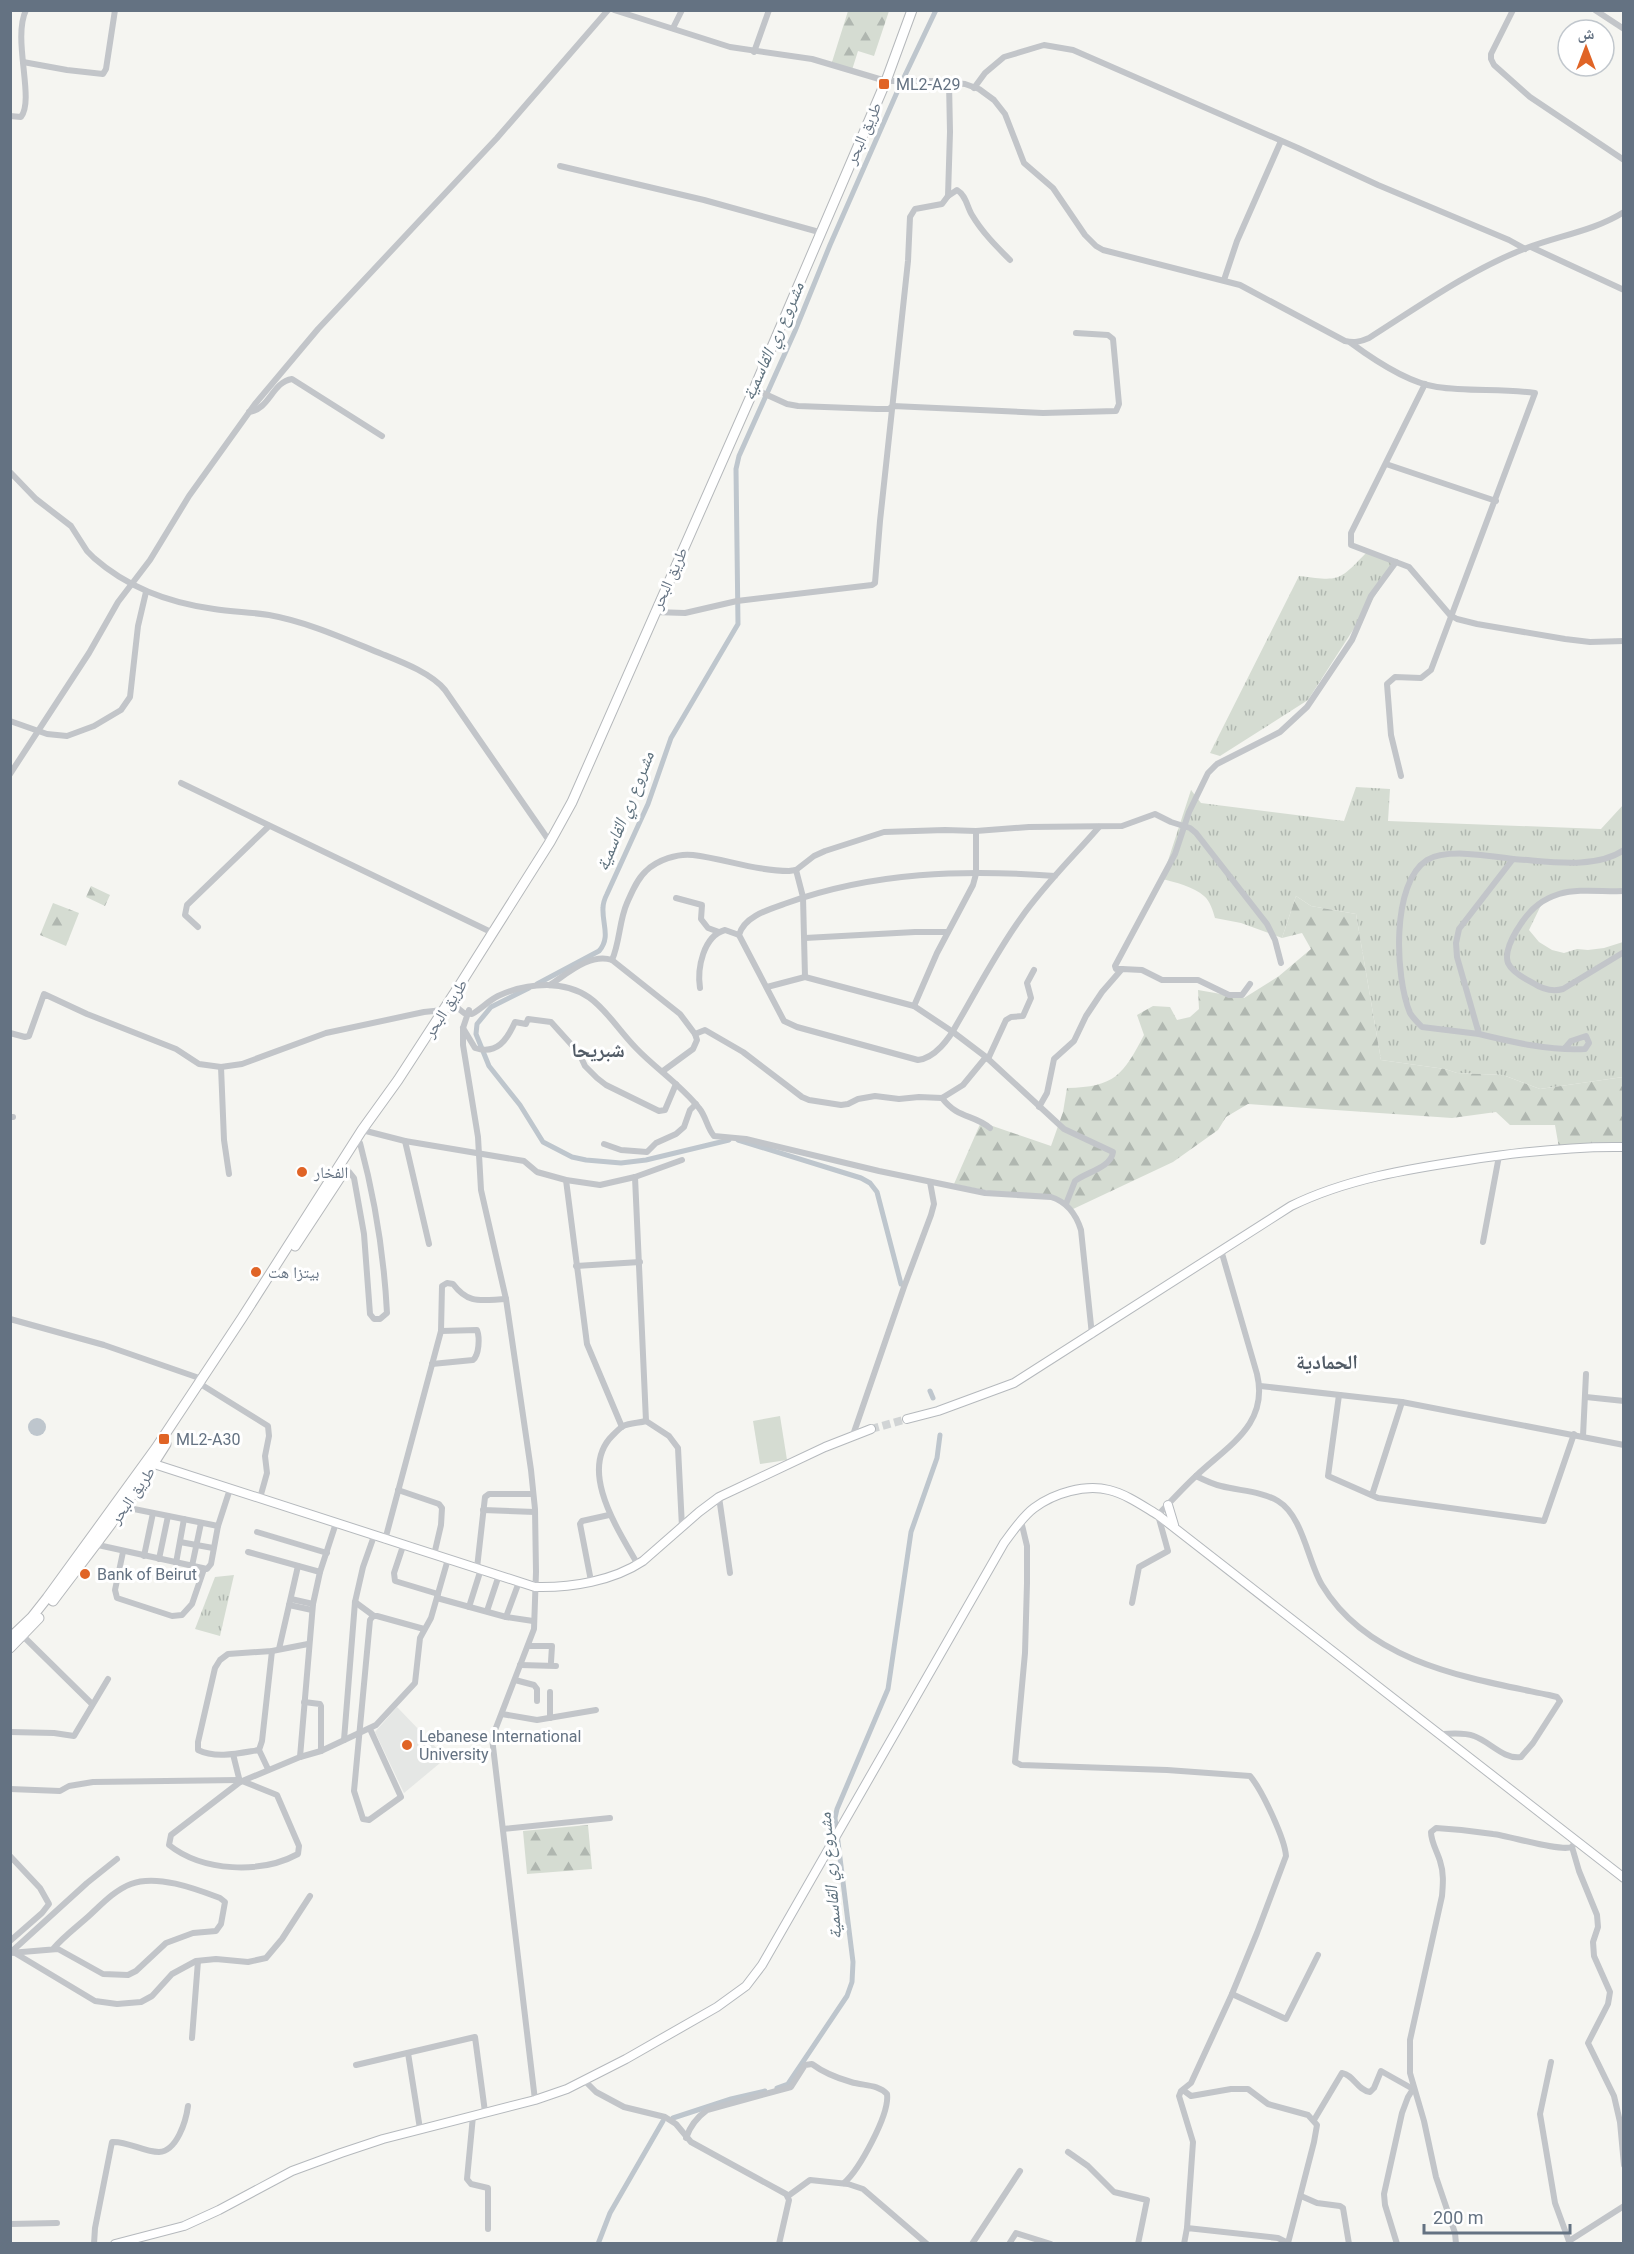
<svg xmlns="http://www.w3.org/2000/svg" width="1634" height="2254" font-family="Roboto,'Noto Naskh Arabic',sans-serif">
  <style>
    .built { fill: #e5e7e5 }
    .grass { fill: url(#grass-tufts) }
    .forest { fill: url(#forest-firs) }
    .pitch { fill: #d5dcd2 }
    .water { fill: #bec6cd }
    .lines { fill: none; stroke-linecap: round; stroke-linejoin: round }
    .canal { stroke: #bec6cd; stroke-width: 5 }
    .major-tunnel { stroke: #d1d4d5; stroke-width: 8; stroke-dasharray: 8 4; stroke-linecap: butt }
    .major-casing { stroke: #b5b9bd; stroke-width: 10 }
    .highway-casing { stroke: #b5b8bb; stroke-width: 11 }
    .minor { stroke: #c2c5c9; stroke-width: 6 }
    .major { stroke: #fff; stroke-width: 8 }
    .highway { stroke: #fff; stroke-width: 9 }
    .poi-dot { fill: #e06426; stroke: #fff; stroke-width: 2 }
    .labels { text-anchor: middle; stroke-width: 6; stroke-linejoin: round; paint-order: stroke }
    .poi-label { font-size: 16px; fill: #647282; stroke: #fff; text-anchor: start }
    .street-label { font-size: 16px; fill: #647282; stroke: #fff }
    .water-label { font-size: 18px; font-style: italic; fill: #60737f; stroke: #fff }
    .quarter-label { font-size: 20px; font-weight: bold; fill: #525c67; stroke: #fff }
  </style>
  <defs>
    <pattern id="grass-tufts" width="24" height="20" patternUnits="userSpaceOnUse" patternTransform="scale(1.5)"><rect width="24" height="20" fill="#d5dcd2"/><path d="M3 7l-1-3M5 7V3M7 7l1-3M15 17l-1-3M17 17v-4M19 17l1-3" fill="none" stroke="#b0b7b0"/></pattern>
    <pattern id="forest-firs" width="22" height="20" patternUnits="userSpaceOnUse" patternTransform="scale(1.5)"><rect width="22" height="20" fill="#d5dcd2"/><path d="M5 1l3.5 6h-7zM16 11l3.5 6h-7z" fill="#b0b7b0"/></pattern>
  </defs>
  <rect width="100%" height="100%" fill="#f5f5f1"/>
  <path class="built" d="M397 1707 446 1758 404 1793 375 1732Z"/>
  <g class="grass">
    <path d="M1367 552 1398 560 1308 700 1220 756 1210 753 1299 576C1340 581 1338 582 1367 552Z"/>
    <path d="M1356 787 1390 789 1388 821 1601 829 1623 805V892H1566L1544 899 1529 930 1539 942 1552 950 1564 953 1577 949 1588 950 1604 948 1623 942V1077L1540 1089 1503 1075 1457 1073 1445 1069 1381 1060 1356 914 1311 906 1296 896 1282 938 1241 923 1215 918C1213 911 1210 901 1204 896 1194 887 1175 882 1162 879L1191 790 1201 803 1344 821Z"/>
    <path d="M234 1575 220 1636 195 1629 215 1577Z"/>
  </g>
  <g class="forest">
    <path d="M848 11H889L874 56 858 51 852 70 832 62Z"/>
    <path d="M91 886 110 895 105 906 86 897Z"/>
    <path d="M1296 896 1311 906 1356 914 1381 1060 1445 1069 1457 1073 1503 1075 1540 1089 1623 1077V1147L1559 1148 1555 1125H1510L1496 1112 1452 1118 1248 1104 1226 1117 1218 1130 1173 1162 1071 1210 1059 1200 1008 1195 954 1184 981 1122 1051 1146 1063 1112 1067 1088C1115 1087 1123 1075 1144 1035L1137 1015 1153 1006 1170 1007 1177 1020 1190 1017 1199 1009 1198 990 1244 998 1279 976 1311 949 1302 933 1282 938Z"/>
    <path d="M53 903 79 913 66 946 40 935Z"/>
    <path d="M588 1825 592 1869 527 1874 523 1831Z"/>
  </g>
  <path class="pitch" d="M780 1416 787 1460 760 1464 753 1421Z"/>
  <circle class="water" cx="37" cy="1427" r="9"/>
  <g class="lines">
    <g class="canal">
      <path d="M537 984 599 951C611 937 602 924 603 908 603 903 605 898 607 894L648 804 671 738 738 624 736 469 739 456 795 331 830 245 898 90 936 10"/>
      <path d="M529 988 491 1007 477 1024 476 1034 489 1066 520 1105 543 1142 572 1157 586 1160 621 1163 646 1160 729 1140"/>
      <path d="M738 1140 861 1178 870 1183 877 1192 901 1284"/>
      <path d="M930 1391 933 1398"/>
      <path d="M777 2088 788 2084 847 1996 852 1982 853 1962 835 1818 837 1809 888 1689 911 1532 937 1458 940 1435"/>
      <path d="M673 2118 731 2099 765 2091"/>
      <path d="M598 2244 610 2213 663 2121"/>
    </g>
    <path class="major-tunnel" d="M871 1429 907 1419"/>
    <defs>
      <g id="major">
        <path d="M907 1419 938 1411 1014 1383 1291 1206C1346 1179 1408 1169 1468 1160 1520 1152 1571 1146 1624 1147"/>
        <path d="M149 1461 154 1464 535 1587C571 1588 613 1581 643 1561L699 1512 719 1497 825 1447 871 1429"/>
        <path d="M1168 1505 1174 1525"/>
        <path d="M115 2244 184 2226 219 2210 292 2171 341 2153 383 2139 535 2100 567 2089 626 2059 717 2007 746 1986 762 1965 1004 1543C1013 1531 1022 1517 1034 1508 1054 1493 1085 1484 1109 1490 1126 1494 1143 1506 1158 1515L1624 1878"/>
      </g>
      <g id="highway">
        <path d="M295 1246 343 1173"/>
        <path d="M53 1601C92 1549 132 1499 166 1444"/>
        <path d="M10 1638 32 1617 47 1598 156 1448 242 1318 362 1130 398 1080 461 983 550 842 572 802 754 389 886 81 912 10"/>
        <path d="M10 1648 39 1618"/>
      </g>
    </defs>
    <use href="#major" class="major-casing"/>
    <use href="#highway" class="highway-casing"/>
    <g class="minor">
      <path d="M614 10 730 47 812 59 886 81H937L965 84 979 89 994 100 1005 114 1024 163 1053 188 1085 235 1096 246 1103 250 1240 285 1345 341C1354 343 1360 342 1369 338 1418 307 1470 270 1524 249 1557 236 1594 231 1624 212"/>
      <path d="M1513 10 1491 54V59L1494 65 1530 97 1624 160"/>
      <path d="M1595 10 1624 29"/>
      <path d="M673 28 682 10"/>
      <path d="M754 52 769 10"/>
      <path d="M23 62 67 70 103 74 106 69 115 10"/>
      <path d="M974 88 985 73 1004 57 1044 45 1073 50 1298 148 1378 185 1509 240 1525 249"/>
      <path d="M10 116 21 117C35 99 12 39 26 10"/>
      <path d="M560 166 704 200 819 232"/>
      <path d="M948 196 957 190C966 195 967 207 972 215 982 232 996 246 1010 260"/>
      <path d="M1531 247 1624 290"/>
      <path d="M1224 280 1237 241 1281 141"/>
      <path d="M1351 343C1374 360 1409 383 1437 387 1470 392 1502 388 1535 393L1431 670 1421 678 1395 677 1387 684 1391 735 1401 776"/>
      <path d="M1425 384 1351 533V545L1409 567 1450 615 1457 619 1477 624 1565 639 1590 642 1624 641"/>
      <path d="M754 389 787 404 798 406 877 409H889L893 406 1043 413 1116 411 1119 404 1113 339 1108 335 1076 333"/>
      <path d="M249 412C270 409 272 382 292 379L382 436"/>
      <path d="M1386 464 1496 501"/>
      <path d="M10 472 36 499 71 526 87 551 94 558C128 588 170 603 214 609 232 612 251 612 269 615 308 622 345 639 382 654 402 662 431 673 445 690L550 842"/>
      <path d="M654 612 685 613 737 601 872 585 875 583 880 521 908 261 910 217 915 209 942 204 948 196 950 132 949 82"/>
      <path d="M10 721 47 734 67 736 94 726 121 710 130 697 138 626 146 592"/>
      <path d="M10 774 89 653 118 602 150 560 189 496 255 404 318 329 497 138 608 10"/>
      <path d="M181 783 493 933"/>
      <path d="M796 870 803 897 805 977"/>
      <path d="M1055 876C965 869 873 872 787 903 770 909 744 916 739 935L784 1021 797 1027 918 1060C935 1058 949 1039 957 1024 978 988 997 951 1021 918 1044 885 1073 857 1099 827"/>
      <path d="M1624 891C1603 892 1579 888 1559 894 1553 896 1544 900 1539 904 1526 913 1502 947 1508 963 1512 972 1525 979 1533 983 1542 989 1552 992 1563 989L1624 952"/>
      <path d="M676 898 702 905 701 919 708 928 719 932"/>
      <path d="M198 927 185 915 187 905 269 826"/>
      <path d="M805 938 915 932H947"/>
      <path d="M612 960C620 942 619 921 627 903 632 892 637 879 646 871 657 860 678 853 693 855 725 859 757 871 789 871L796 870 814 856 825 851 884 832 945 830 976 831 1029 827 1122 826 1155 814 1171 822 1190 828 1196 833 1267 924 1275 940 1281 963"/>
      <path d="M1122 969H1116L1115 966 1175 854 1189 812 1208 773 1217 764 1280 732 1307 707 1352 640 1371 596 1396 562"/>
      <path d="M550 985C568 973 590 953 612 960L680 1014 695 1034"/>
      <path d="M767 987 805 977 914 1006 953 1032 986 1057 1064 1129 1113 1152C1111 1168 1086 1172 1075 1181L1066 1204"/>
      <path d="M700 988C697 969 703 936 725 930L739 935"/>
      <path d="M449 1001 464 1013 472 1014C481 1009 488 1001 498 996 515 988 529 985 547 985 596 986 606 1017 636 1048 656 1069 681 1085 699 1108 706 1116 707 1128 714 1136L746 1139 879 1171 985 1193 1051 1197C1067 1202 1076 1214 1081 1230L1092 1335"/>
      <path d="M914 1006 937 953 973 885 976 874V831"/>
      <path d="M469 1010 463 1028V1045L478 1137 481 1190 506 1299 531 1470 535 1509 536 1572 534 1629 492 1738 535 2100"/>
      <path d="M463 1028 475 1048C497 1055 507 1040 515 1022L526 1024 528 1019 551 1022 579 1053 585 1066 597 1078 606 1085 659 1111 665 1110 676 1084"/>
      <path d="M10 1033 25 1037 29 1036 44 994 87 1014 176 1049 199 1064 221 1067 242 1064 326 1033 424 1012 443 1010"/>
      <path d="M1479 1034 1422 1027C1418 1023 1413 1018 1410 1013 1395 977 1391 883 1427 860 1447 848 1490 856 1513 859"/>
      <path d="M1565 1048 1571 1041 1586 1036 1589 1043 1585 1049C1550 1051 1512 1042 1479 1034L1457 957 1456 943 1459 929 1513 859C1547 861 1594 870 1624 850"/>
      <path d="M988 1059 1006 1020 1011 1017 1023 1016 1031 998 1027 983 1034 970"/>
      <path d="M221 1067 224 1140 229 1174"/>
      <path d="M663 1071 693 1049 697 1040 695 1034 705 1030 743 1052 802 1097 809 1100 841 1105 848 1104 858 1099 875 1096 899 1099 919 1097 942 1098 963 1085 986 1057"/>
      <path d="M942 1098C958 1119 973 1114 990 1128"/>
      <path d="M1039 1107 1047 1093 1054 1059 1074 1041 1086 1016 1102 992 1122 969 1142 970 1162 980H1198L1229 995H1242L1250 984"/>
      <path d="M10 1117H13"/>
      <path d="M362 1130 405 1141 524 1161 537 1172 566 1180 600 1185 635 1177 682 1160"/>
      <path d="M405 1141 429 1244"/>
      <path d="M604 1144 621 1150 647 1152 656 1143 676 1134 684 1127 690 1110 696 1104"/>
      <path d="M346 1168 354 1178 364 1234 370 1314 374 1319H380L387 1313C384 1255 375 1199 360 1143"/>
      <path d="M635 1177 646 1421"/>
      <path d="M566 1180 587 1344 622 1427"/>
      <path d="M1483 1242 1499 1156"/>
      <path d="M576 1266 640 1262"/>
      <path d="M10 1319 104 1345 202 1379"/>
      <path d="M432 1364 473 1360C479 1355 480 1338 477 1330L441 1331"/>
      <path d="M202 1385 268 1426 269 1436 265 1456 267 1473 260 1498"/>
      <path d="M1260 1386 1402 1402 1624 1445"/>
      <path d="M1339 1395 1328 1476 1378 1498 1544 1521 1574 1434"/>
      <path d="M1586 1397 1624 1401"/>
      <path d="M853 1435 904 1287 931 1215 934 1204 930 1182"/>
      <path d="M1583 1436 1586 1374"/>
      <path d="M1196 1476C1204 1480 1212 1484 1221 1486 1240 1491 1261 1491 1278 1501 1303 1516 1308 1562 1322 1585 1369 1663 1468 1678 1549 1695L1557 1697 1560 1701 1533 1743 1521 1757C1504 1760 1489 1741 1474 1736 1463 1732 1451 1734 1440 1734"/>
      <path d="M398 1490 439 1504 442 1508 441 1525 434 1555"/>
      <path d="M1372 1495 1402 1402"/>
      <path d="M719 1497 730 1573"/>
      <path d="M124 1507 218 1526"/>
      <path d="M483 1510 535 1512"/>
      <path d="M1021 1521 1027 1546V1583L1025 1653 1015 1762 1021 1765 1167 1770 1250 1776C1262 1790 1285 1839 1286 1856L1257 1933 1232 1994 1286 2019 1318 1955"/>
      <path d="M257 1532 327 1553"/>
      <path d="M385 1540 441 1331 442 1286 447 1283 453 1284C469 1305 481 1300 506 1299"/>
      <path d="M180 1542 213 1548"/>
      <path d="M98 1545 207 1569 211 1564 218 1526 230 1489"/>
      <path d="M403 1546 394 1573 395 1581 438 1594"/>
      <path d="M123 1552 115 1590 117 1598 172 1616 182 1615 192 1604 204 1569"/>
      <path d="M248 1552 320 1572"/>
      <path d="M144 1556 153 1513"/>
      <path d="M159 1559 168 1516"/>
      <path d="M176 1563 184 1519"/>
      <path d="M638 1565C619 1531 577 1470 613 1435 616 1432 620 1428 623 1426 630 1423 639 1423 646 1421L669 1436 678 1448 682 1527"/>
      <path d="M192 1566 201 1523"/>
      <path d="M477 1568 485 1497 489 1494H533"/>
      <path d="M591 1581 580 1524 582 1521 609 1515"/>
      <path d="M437 1598 506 1617 533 1621"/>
      <path d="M291 1599 313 1604"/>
      <path d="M355 1602 374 1616"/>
      <path d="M1132 1603 1139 1567 1168 1551 1158 1515C1171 1501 1184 1487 1197 1475 1229 1445 1269 1424 1257 1374L1221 1250"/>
      <path d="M289 1605 312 1610"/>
      <path d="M469 1607 481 1569"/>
      <path d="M487 1611 499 1575"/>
      <path d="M506 1617 519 1582"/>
      <path d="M23 1636 92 1704"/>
      <path d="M528 1646H552L551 1662"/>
      <path d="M279 1649 298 1566"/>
      <path d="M520 1665 556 1666"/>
      <path d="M515 1680 534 1685 537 1689V1701"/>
      <path d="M304 1702 320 1704 321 1706V1751"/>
      <path d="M502 1714 537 1720 596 1710"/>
      <path d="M550 1718V1692"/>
      <path d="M370 1729 401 1797 369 1820 363 1819 354 1791 370 1620 373 1616H377L424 1629"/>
      <path d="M10 1732 54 1733 74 1736 108 1679"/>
      <path d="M344 1740 355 1602 363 1567 374 1536"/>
      <path d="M259 1750C240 1753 216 1759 198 1750V1742L215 1668 220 1660 228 1654 272 1651 308 1644"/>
      <path d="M233 1754 240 1782"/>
      <path d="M300 1757 313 1604 320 1572 336 1523"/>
      <path d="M268 1769 259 1750 262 1741 272 1651"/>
      <path d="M242 1781 277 1795 299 1846 298 1854C261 1874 203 1872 169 1845L171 1835 240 1782 300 1757 321 1751 376 1725 415 1683 420 1638 431 1618 448 1559"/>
      <path d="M10 1789 60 1791 69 1786 93 1782 239 1780"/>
      <path d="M503 1829 610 1818"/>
      <path d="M1572 1847 1579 1871 1597 1915 1598 1927 1593 1942 1594 1956 1610 1992 1608 2004 1588 2043 1614 2096 1620 2122 1624 2165"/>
      <path d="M10 1856 40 1888 49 1904 42 1913 10 1941"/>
      <path d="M10 1953 58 1949 103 1974 128 1975 136 1971 166 1943 193 1933 216 1931 221 1924 225 1902 220 1898C196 1889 157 1874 131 1884 115 1890 102 1904 90 1915 78 1926 64 1936 53 1949"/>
      <path d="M10 1953 87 1883 117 1859"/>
      <path d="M15 1953 95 2001 117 2004 141 2002 152 1996 172 1974 196 1961 216 1959 248 1962 266 1958 282 1939 310 1896"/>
      <path d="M192 2038 198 1961"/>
      <path d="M408 2053 420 2129"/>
      <path d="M1551 2062 1540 2114 1555 2203 1570 2244"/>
      <path d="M356 2065 475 2037 485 2112"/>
      <path d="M585 2081 596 2092 624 2107 665 2117 676 2124 691 2142 786 2194 789 2200 779 2244"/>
      <path d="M1183 2090 1191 2096 1231 2089H1248L1268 2104 1308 2115 1317 2125 1314 2142 1288 2243 1278 2238 1187 2228 1184 2244"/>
      <path d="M473 2116 467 2179 471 2184 488 2188V2229"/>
      <path d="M1314 2120 1342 2073C1354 2075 1357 2090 1370 2092L1374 2088 1381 2071 1413 2089 1408 2097 1402 2113 1384 2194 1385 2205 1397 2244"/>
      <path d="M686 2138C690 2126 696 2118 707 2110L791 2087 805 2065 812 2064C824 2073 837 2078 851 2082 864 2086 878 2084 887 2094 890 2114 859 2170 844 2183"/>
      <path d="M1068 2152 1088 2166 1114 2192 1147 2200 1138 2244"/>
      <path d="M788 2196 810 2180 848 2184 863 2189 927 2244"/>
      <path d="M1301 2196 1317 2203 1340 2206 1343 2208 1349 2244"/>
      <path d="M10 2224 57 2223"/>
      <path d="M1187 2228 1193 2142 1179 2096 1181 2091 1191 2083 1232 1994"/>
      <path d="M1569 2241 1624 2206"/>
      <path d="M94 2244 95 2228 112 2142C128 2141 143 2152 159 2152 177 2151 186 2121 188 2106"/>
      <path d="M972 2244 1020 2171"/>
      <path d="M1009 2244 1016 2233 1051 2244"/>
      <path d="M1456 2244 1455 2233 1436 2177 1424 2121 1410 2073V2040L1442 1896C1443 1884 1444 1873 1440 1861 1437 1851 1431 1842 1431 1832L1436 1828C1455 1829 1474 1831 1493 1834 1510 1836 1560 1852 1572 1847L1576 1840"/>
    </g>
    <use href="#major" class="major"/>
    <use href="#highway" class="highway"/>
  </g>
  <g class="poi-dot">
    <rect x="878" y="78" width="12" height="12" rx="3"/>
    <circle cx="302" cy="1172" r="6"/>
    <circle cx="256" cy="1272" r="6"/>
    <rect x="158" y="1433" width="12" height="12" rx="3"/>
    <circle cx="85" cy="1574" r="6"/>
    <circle cx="407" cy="1745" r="6"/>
  </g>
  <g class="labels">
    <g class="poi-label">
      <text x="896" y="90">ML2-A29</text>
      <text x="314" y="1178">الفخار</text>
      <text x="268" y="1278">بيتزا هت</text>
      <text x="176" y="1445">ML2-A30</text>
      <text x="97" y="1580">Bank of Beirut</text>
      <text x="419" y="1742">Lebanese International<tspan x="419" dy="18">University</tspan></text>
    </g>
    <g class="street-label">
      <text transform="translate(863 133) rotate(-66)" y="6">طريق البحر</text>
      <text transform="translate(669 578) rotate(-66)" y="6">طريق البحر</text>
      <text transform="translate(445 1008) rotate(-57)" y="6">طريق البحر</text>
      <text transform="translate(132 1495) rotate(-55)" y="6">طريق البحر</text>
    </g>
    <g class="water-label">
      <text transform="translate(773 341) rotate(-66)" y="6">مشروع ري القاسمية</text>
      <text transform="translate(625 811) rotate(-68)" y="6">مشروع ري القاسمية</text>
      <text transform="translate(830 1876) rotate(-95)" y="6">مشروع ري القاسمية</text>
    </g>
    <g class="quarter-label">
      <text x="598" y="1057">شبريحا</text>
      <text x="1327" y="1369">الحمادية</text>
    </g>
  </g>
  <rect width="1634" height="2254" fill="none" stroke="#647282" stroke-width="24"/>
  <g transform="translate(1586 48)"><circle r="28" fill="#ffffff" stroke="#c1c7cd" stroke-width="1.5"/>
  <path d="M0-4.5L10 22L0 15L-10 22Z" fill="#e06426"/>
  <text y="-9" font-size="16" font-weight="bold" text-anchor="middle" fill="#647282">ش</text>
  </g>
  <path d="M1424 2224v9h146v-9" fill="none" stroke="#647282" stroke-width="3"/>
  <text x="1433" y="2224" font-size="18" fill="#647282" stroke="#ffffff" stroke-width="4.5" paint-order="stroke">200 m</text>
</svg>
